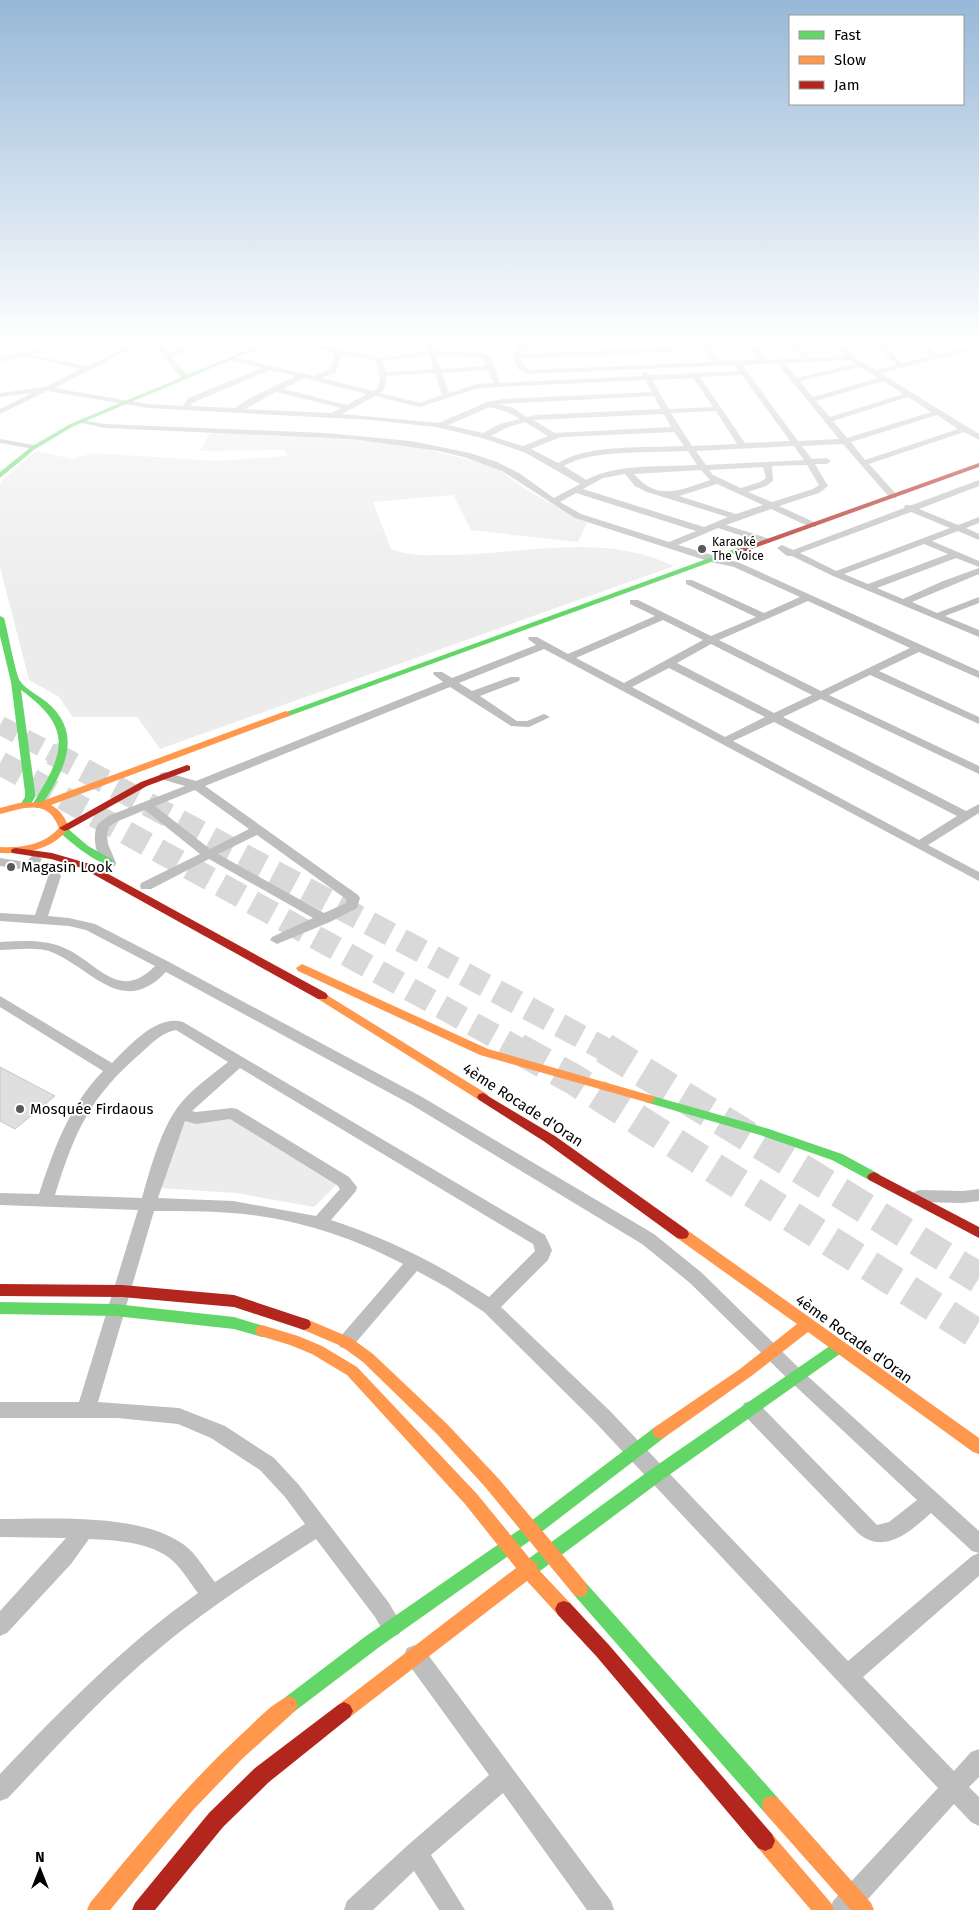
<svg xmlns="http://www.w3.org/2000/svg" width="979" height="1910" font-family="'Fira Sans',sans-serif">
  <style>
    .green { fill: #ececec }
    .building { fill: #dfdfdf; stroke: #c7c7c7 }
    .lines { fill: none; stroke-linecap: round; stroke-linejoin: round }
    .highway-tunnel-far2 { stroke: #d9d9d9; stroke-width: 19; stroke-dasharray: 19 9; stroke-linecap: butt }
    .highway-tunnel-far1 { stroke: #d9d9d9; stroke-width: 24; stroke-dasharray: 24 12; stroke-linecap: butt }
    .highway-tunnel { stroke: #d9d9d9; stroke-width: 31; stroke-dasharray: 31 15; stroke-linecap: butt }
    .street { fill: #bebebe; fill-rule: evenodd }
    .fast { fill: #63d668; fill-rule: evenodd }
    .slow { fill: #ff974d; fill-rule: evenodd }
    .jam { fill: #b3261e; fill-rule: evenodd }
    .poi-dot { fill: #595959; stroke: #fff; stroke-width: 2 }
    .labels { text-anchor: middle; stroke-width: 4; stroke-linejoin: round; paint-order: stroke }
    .far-poi-label { font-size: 12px; fill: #000; stroke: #fff; text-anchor: start }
    .poi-label { font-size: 15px; fill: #000; stroke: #fff; text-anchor: start }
    .street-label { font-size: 15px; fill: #000; stroke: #fff }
  </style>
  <rect width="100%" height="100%" fill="#fff"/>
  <g class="green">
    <path d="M210 432 352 438 419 447 495 467 528 491 587 523 578 542 471 530 453 495 373 502 391 549C412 557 429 555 451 555 527 554 601 532 674 566L160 749 137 717H73L59 697 29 680 0 567V485L2 480 36 451 72 459 93 453 216 461 287 456 285 450 200 451Z"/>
    <path d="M223 1112 338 1183 314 1207 236 1193 159 1188 180 1127 189 1114Z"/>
  </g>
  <path class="building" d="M0 1067 55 1096 15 1129 0 1121Z"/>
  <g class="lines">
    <path class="highway-tunnel-far2" d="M0 725 54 754"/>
    <g class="highway-tunnel-far1">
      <path d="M52 753 606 1050"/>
      <path d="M0 763 520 1050"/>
    </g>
    <g class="highway-tunnel">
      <path d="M517 1048 573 1079 979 1335"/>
      <path d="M604 1048 979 1278"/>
    </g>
    <g class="street">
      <path d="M63 342H75L30 355 88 366 136 342H145L54 388 148 404 183 406 188 398 262 368 229 360V356L314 376 330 369 335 352 297 342H309L379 358 428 351 424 342H431L435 351H458L487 354 492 360 500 383 643 376 641 373 645 371 650 375 739 371 734 365 527 374 518 369 512 356 518 348 493 342 523 345 527 342H535L521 354 671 348 675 350 671 352 521 358 524 366 529 370 713 362 701 342H707L720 361 758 360 746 342H753L766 360 803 358 789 342H796L811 358 845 356 831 342H839L854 356 875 370 896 365 874 342H881L902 363 931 356 916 342H923L938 355 979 345V349L880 373 979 434V440L964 432 869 464 896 494V498H890L843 444 802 446 812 459 827 458 831 461 827 464H815L828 486 819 493 779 506 816 523V527H810L771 509 726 525 770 539V543H764L718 528 678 545 740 563 979 671V678L919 652 879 671 979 717V724L870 675 829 695 979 766V774L821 699 783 717 966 811 979 804V813L928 845 979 872V881L544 649 459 683 472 691 511 677H519L520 679 519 681 480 696 517 721H527L544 714 550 717 529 727 511 726 450 687 205 786 358 895 360 898 357 908 330 922 277 944 270 940 272 937 313 918 209 859 151 889H141L140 886 141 883 200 854 145 810 116 822 109 827 107 835 108 844 116 863 115 866 110 867C96 863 91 835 98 824 101 821 105 819 108 816L185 786 161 779 159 776 161 773 165 772 196 781 443 682 433 674 434 672H442L452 678 536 645 528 639 529 637H537L568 654 655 616 630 604V600H638L711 636 756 617 686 584V580H692L764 613 800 597 734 567 711 562 575 518 502 471 464 457 439 451 353 439 105 428 77 422 81 420 105 424 325 433 411 441 470 453 497 462 519 473 554 498 580 484 526 453 482 438 436 427 371 420 148 408 47 391 0 414V409L32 393 0 397V393L45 387 81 369 23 356 0 362V358ZM342 354 376 361 380 379 377 389 373 391 322 378 336 372ZM429 355 433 369 386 372 383 361ZM436 355 482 358 486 366 441 369ZM850 360 855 364 797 378 785 363ZM777 363 839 439 798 441 742 365ZM860 367 878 378 813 397 800 381ZM270 370 296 376 250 398 235 408 190 406 194 402ZM488 370 493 383 477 384 449 393 442 373ZM435 373 442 395 420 403 380 393 384 390 387 376ZM742 375 790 441 745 443 700 377ZM304 378 367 394 347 405 283 389ZM693 378 713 407 669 409 652 380ZM645 380 652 392 504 399 487 402 439 423 342 414 375 396 420 407 478 388ZM883 381 903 394 830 417 816 401ZM276 392 341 408 331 413 245 409ZM654 396 661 409 536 415 527 417 513 408 499 404ZM908 397 931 412 847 438 833 421ZM490 407 507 412 520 419 500 424 483 433 448 425ZM716 411 737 444 692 446 671 413ZM664 414 671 427 555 433 533 420ZM937 415 958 429 865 460 851 442ZM525 422 548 436 523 446 491 436 506 428ZM674 432 684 446C649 448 587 444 558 463L531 449 561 437ZM794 446 804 460 706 465 696 451ZM688 451 697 465C663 467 617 463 586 480L564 466C591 449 654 453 688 451ZM807 465 819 485 813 489 772 502 748 492 766 486 773 481 772 466ZM763 467 766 478 760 482 741 488 713 475 709 470ZM701 470 710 480C680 490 658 502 634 474ZM625 474 635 486 647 492 728 517 704 527 583 489 603 478ZM717 484 763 505 736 514 679 496ZM576 493 696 531 669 542 581 514 560 502ZM808 601 910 648 821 691 719 640ZM663 620 703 640 624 683 576 658ZM711 644 812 695 774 713 677 663ZM669 668 765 717 725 737 632 687ZM774 722 957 816 919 840 733 741ZM195 790 249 829 210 849 155 806ZM257 835 346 899V903L324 913 218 854Z"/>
      <path d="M152 342H159L168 353 196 342H206L172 357 189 377 185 379H182Z"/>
      <path d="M0 439 34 445 38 447 34 449 0 443Z"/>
      <path d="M979 480V486L919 509 958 525 979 517V523L966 528 979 534V540L958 531 932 541 979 561V567L956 558 877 588 903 599 943 581 979 568V574L912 602 937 613 979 597V603L945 616 979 630V637L833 576 792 556H787L777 548 782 545 793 550 904 508 905 505H912ZM911 512 950 528 836 571 800 553ZM924 544 948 554 868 584 844 574Z"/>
      <path d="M36 855 42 859 38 865 57 870 61 876 48 916 69 918 95 924 169 962 422 1097 654 1234 702 1273 803 1372 979 1531V1553L972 1551 931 1513C911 1531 884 1556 858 1533L744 1415 742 1409 744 1403 751 1401 758 1403 877 1525 889 1522 917 1500 791 1382 690 1283 642 1244 412 1105 166 972C123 1017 94 971 54 953 38 946 17 950 0 950V942C21 941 42 939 62 947 96 960 118 1004 155 966L86 930 69 926 0 921V913L35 915 48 877 27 870 0 866V858L26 862 32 856Z"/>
      <path d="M0 996 112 1063C129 1046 157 1014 183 1022L545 1235 552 1250 548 1260 501 1307 609 1410 848 1661 972 1556 979 1553V1576L863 1677 954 1771 971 1752 979 1749V1777L969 1787 979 1797V1826L971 1822 954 1804 858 1910H830L833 1901 938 1788 595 1422 484 1312 448 1288 417 1271 352 1347 346 1349 340 1347 337 1342 340 1337 403 1264C350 1236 291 1217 231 1213 206 1211 180 1211 154 1211L98 1402 179 1408 225 1426 274 1458 299 1485 389 1603 403 1627 399 1634 392 1637 385 1634 375 1617 316 1539C263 1573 209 1607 160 1648 105 1693 57 1746 8 1798L0 1801V1774C62 1709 124 1645 198 1593 189 1582 181 1566 168 1557 147 1542 115 1540 89 1539L71 1564 7 1633 0 1636V1611L66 1538 0 1537V1519C52 1519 139 1513 183 1544 196 1553 205 1570 215 1582L305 1524 285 1497 260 1470 211 1438 178 1424 117 1418H0V1402H79L138 1210 0 1205V1193L39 1194C54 1149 69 1106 103 1071L0 1007ZM176 1030 228 1062C211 1076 190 1090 177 1108 160 1132 150 1170 142 1198L55 1195C75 1131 89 1098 141 1053 151 1044 162 1032 176 1030ZM240 1068 533 1244 535 1251 489 1297C440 1265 387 1238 331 1220L356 1191 357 1187 349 1177 237 1109 232 1108 196 1112 192 1111ZM230 1119 337 1185 340 1189 316 1216 233 1201 158 1198 185 1121 196 1124Z"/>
      <path d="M979 1189V1201L963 1203 920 1202 914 1200 912 1196 914 1192 920 1190 963 1191Z"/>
      <path d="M415 1645 423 1648 611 1901 614 1910H587L503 1793 431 1855 465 1910H439L414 1871 373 1910H344L347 1901 408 1845 489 1775 407 1662 404 1655 407 1648Z"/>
    </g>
    <g class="fast">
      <path d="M266 342H274L74 426 35 449 0 478V472L31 447 70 424Z"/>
      <path d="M737 548 744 550 289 716 286 717 281 714Z"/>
      <path d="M0 616 4 618C7 628 16 676 20 681 26 690 42 697 50 705 84 737 62 773 42 805L37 808 32 805C64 754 75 729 21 690L35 792V797L29 807H21L20 805 25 797V792L11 682 0 636Z"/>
      <path d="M63 827 67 828 88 846 113 860 114 862 113 864C98 867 70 841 59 832L58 830 59 828Z"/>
      <path d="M649 1095 769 1129 842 1154 879 1174 881 1177 879 1180 874 1182 869 1180 832 1160 760 1135 645 1102 643 1099 645 1096Z"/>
      <path d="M0 1302 115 1304 234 1317 267 1327 269 1331 267 1335 262 1337 234 1329 115 1316 0 1314Z"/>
      <path d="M839 1341 844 1343 846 1347 844 1351 662 1480 536 1574 530 1576 524 1574 522 1568 524 1562 650 1470 834 1343Z"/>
      <path d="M660 1425 665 1427 668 1432 665 1437 531 1540 378 1648 295 1711 289 1714 283 1711 280 1705 283 1699 366 1636 519 1530 655 1427Z"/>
      <path d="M580 1581 586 1583 778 1798 780 1805 778 1812 771 1814 764 1812 574 1595 572 1589 574 1583Z"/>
    </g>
    <g class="slow">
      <path d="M286 711 291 714 289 716 51 805C61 811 65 817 69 828 52 850 26 854 0 853V847C23 848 43 845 59 828 48 798 24 808 0 814V808L19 803 40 802Z"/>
      <path d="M302 964 488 1049 653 1096 655 1099 653 1102 649 1103 480 1055 298 971 296 968Z"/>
      <path d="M322 992 487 1094 489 1097 487 1100H479L318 999 316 996 318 993Z"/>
      <path d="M682 1229 687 1230 979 1438V1454L973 1452 808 1332 750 1377 665 1437 660 1439 655 1437 652 1432 655 1427 740 1369 797 1324 677 1238 675 1234 677 1230Z"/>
      <path d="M304 1318 351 1338 373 1354 447 1424 498 1478 586 1583 588 1589 586 1595 580 1597 574 1595 486 1488 437 1434 363 1362 341 1346 299 1328 297 1324 299 1320Z"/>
      <path d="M262 1325 298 1336 322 1346 357 1367 477 1494 531 1560 536 1562 538 1569 570 1603 573 1609 570 1615 564 1617 558 1615 527 1581 350 1717 344 1720 338 1717 335 1711 338 1705 516 1568 465 1504 347 1375 312 1354 290 1345 257 1335 255 1331 257 1327Z"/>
      <path d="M289 1696 295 1699 298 1705 295 1711 242 1759 194 1809 110 1910H87L90 1903C139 1844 187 1784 244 1732 257 1720 272 1703 289 1696Z"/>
      <path d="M771 1796 778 1798 871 1903 874 1910H851L764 1812 762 1805 764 1798Z"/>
      <path d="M765 1831 772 1834 831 1903 834 1910H811L758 1848 755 1841 758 1834Z"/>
    </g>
    <g class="jam">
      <path d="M979 463V467L743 552 736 550Z"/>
      <path d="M187 765 190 766V770L147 786 68 830 64 831 59 828 141 782Z"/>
      <path d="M16 848 52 853 90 864 326 993 328 996 326 999H318L82 868 51 859 12 853 11 851 12 849Z"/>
      <path d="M483 1093 555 1136 687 1230 689 1234 687 1238 682 1239 677 1238 545 1142 479 1100 477 1097 479 1094Z"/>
      <path d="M874 1172 979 1227V1238L869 1180 867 1177 869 1174Z"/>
      <path d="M0 1284 122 1285 234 1295 309 1320 311 1324 309 1328 304 1330 234 1307 122 1297 0 1296Z"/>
      <path d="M564 1601 570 1603 609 1645 772 1834 775 1841 772 1848 765 1851 758 1848 597 1657 558 1615 555 1609 558 1603Z"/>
      <path d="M344 1702 350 1705 353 1711 350 1717 269 1782 223 1827 155 1910H132L135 1903 209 1813 255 1768 338 1705Z"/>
    </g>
  </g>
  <linearGradient id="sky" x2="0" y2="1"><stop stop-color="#97b8d8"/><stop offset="0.56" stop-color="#fff"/><stop offset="1" stop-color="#fff" stop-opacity="0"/></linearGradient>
  <rect width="979" height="609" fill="url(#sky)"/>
  <g class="poi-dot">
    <circle cx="702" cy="549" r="5"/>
    <circle cx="11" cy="867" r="5"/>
    <circle cx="20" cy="1109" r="5"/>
  </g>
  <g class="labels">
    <g class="far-poi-label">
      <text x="712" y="546">Karaoké<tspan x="712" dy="14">The Voice</tspan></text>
    </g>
    <g class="poi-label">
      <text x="21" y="872">Magasin Look</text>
      <text x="30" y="1114">Mosquée Firdaous</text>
    </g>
    <g class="street-label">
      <text transform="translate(523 1105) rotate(33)" y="5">4ème Rocade d'Oran</text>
      <text transform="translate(854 1339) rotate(36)" y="5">4ème Rocade d'Oran</text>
    </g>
  </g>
  <rect x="789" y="15" width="175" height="90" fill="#ffffff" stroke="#999999"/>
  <rect x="799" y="31" width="25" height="8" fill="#63d668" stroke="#999999"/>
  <text x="834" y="40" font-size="15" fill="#000000">Fast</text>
  <rect x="799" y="56" width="25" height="8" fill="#ff974d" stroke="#999999"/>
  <text x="834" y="65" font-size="15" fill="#000000">Slow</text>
  <rect x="799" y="81" width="25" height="8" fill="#b3261e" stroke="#999999"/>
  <text x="834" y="90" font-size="15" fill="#000000">Jam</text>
  <g transform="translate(40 1870)" stroke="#ffffff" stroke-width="4" paint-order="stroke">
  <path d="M0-4L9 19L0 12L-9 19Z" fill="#000000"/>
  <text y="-8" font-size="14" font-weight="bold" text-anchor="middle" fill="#000000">N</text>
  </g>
</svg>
